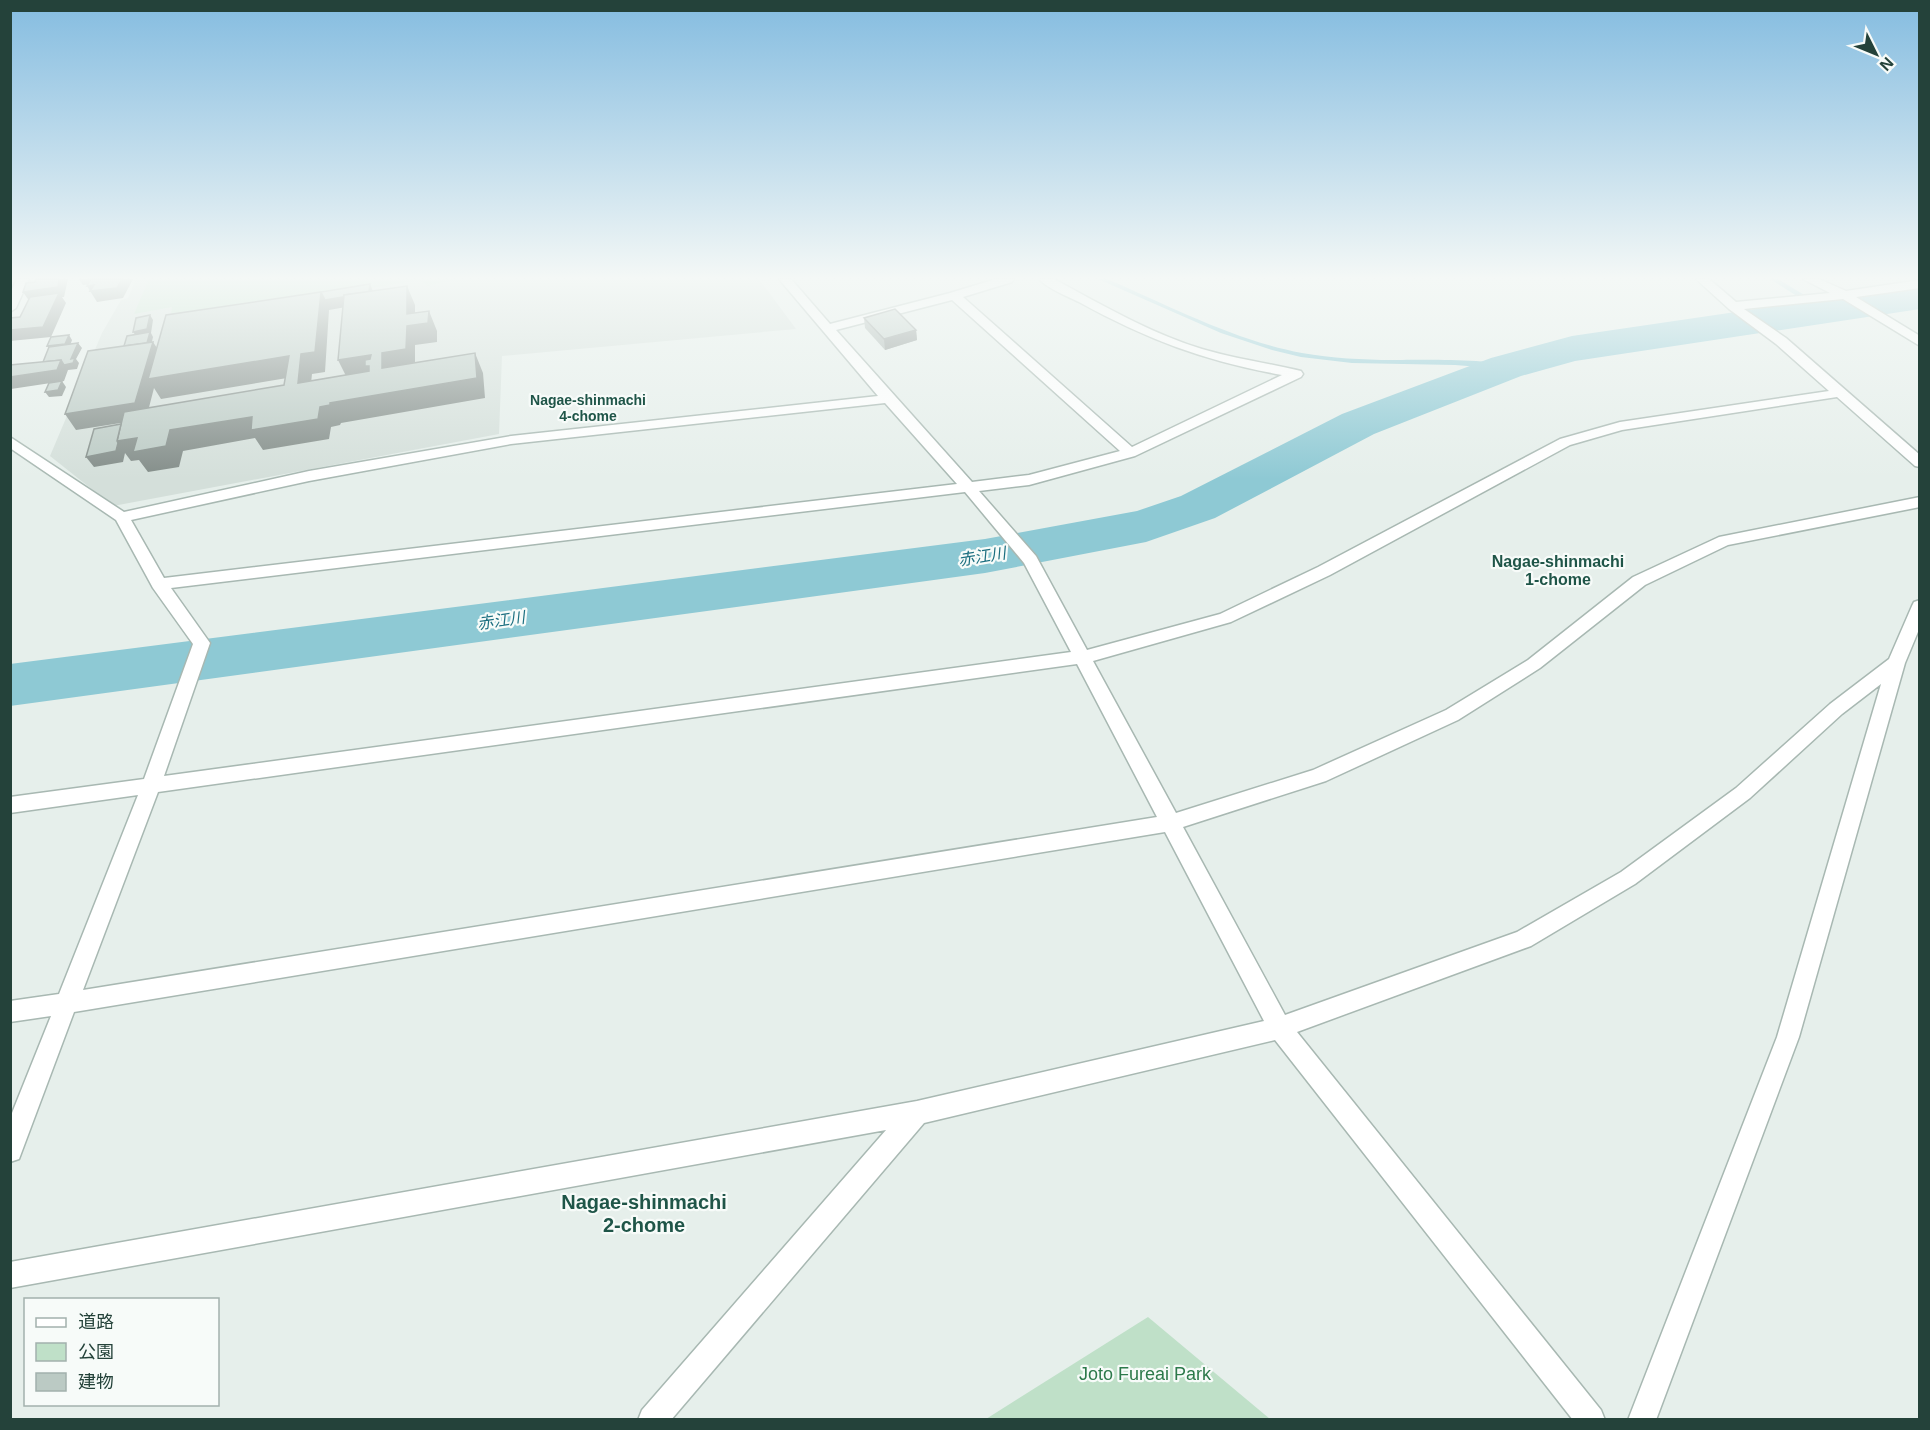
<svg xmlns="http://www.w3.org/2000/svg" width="1930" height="1430" font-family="Arial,'Noto Sans JP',sans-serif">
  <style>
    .built { fill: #d4dfda }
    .green { fill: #bfe0c8 }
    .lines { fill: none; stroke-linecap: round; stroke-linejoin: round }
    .stream { fill: #8ec9d4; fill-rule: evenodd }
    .river { fill: #8ec9d4; fill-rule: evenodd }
    .street-casing { stroke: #a8b8b2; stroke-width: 3 }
    .street { fill: #fff; fill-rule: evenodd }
    .wall { fill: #a1aea9 }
    .shaded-wall { fill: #838d89 }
    .building { fill: #bbcac4; stroke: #838d89; stroke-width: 1.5 }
    .labels { text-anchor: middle; stroke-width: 4.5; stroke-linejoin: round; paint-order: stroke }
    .far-neighbourhood-label { font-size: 14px; font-weight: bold; fill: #1f5548; stroke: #f7fbf9 }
    .water-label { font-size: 16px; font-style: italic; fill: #1c6f80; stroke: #f7fbf9 }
    .neighbourhood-label { font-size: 16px; font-weight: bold; fill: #1f5548; stroke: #f7fbf9 }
    .near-park-label { font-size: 18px; fill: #2d7a4b; stroke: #f7fbf9 }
    .near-neighbourhood-label { font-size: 20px; font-weight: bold; fill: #1f5548; stroke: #f7fbf9 }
  </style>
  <rect width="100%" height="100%" fill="#e6efeb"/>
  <path class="built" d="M136 279H759L796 329 502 356 499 434 113 506 50 456 102 333 121 300 128 298Z"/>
  <g class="green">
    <path d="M149 279H455L428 286 419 280 170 322 172 307 134 314Z"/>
    <path d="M1148 1317 1270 1419H986Z"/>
  </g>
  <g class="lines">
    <g class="stream">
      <path d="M1098 279H1107C1170 306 1233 340 1302 353 1332 358 1362 360 1393 360 1414 360 1495 358 1510 367L1506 369 1455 365 1352 363 1301 357 1272 350 1221 333Z"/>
      <path d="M1770 279H1778L1829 310 1822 312Z"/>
    </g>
    <path class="river" d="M1920 285V309L1575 361 1521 376 1374 434 1215 518 1146 542 985 573 10 706V664L985 539 1137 511 1181 496 1342 414 1491 358 1572 336Z"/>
    <defs>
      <g id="street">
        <path d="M17 279H29L16 308 10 312V293Z"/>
        <path d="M779 279H791L830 324 950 293 996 279H1014L1012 282 963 297 1132 447 1282 375C1205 361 1148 340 1079 302 1067 296 1048 289 1039 279H1054C1102 305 1150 333 1202 349 1235 359 1268 363 1301 371L1303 374 1301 377 1135 456 1029 485 979 491 1036 556 1087 650 1220 614 1318 567 1560 439 1620 422 1829 391 1776 344 1729 309 1696 279H1709L1736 302 1830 293 1803 279H1819L1846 291 1920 280V288L1856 297 1920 336V346L1843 299 1744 309 1786 338 1920 455V467L1915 466 1837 397 1622 430 1570 445 1330 575 1231 622 1093 661 1176 813 1313 770 1446 710 1528 660 1633 577 1719 537 1920 497V507L1728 545 1645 585 1540 668 1458 720 1326 781 1183 827 1285 1015 1517 932 1621 872 1736 788 1830 704 1889 659 1912 606 1914 602 1920 600V627L1905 663 1799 1037 1656 1420H1628L1777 1037 1881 684 1842 714 1750 798 1635 884 1531 946 1297 1032 1601 1410 1605 1420H1573L1275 1040 924 1123 671 1420H638L642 1410 886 1130 10 1288V1262L917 1101 1264 1021 1165 832 74 1012 19 1159 10 1162V1118L51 1016 10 1022V1001L59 994 138 795 10 813V797L144 779 193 644 153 588 116 520 10 448V437L124 512 309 471 511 436 878 396ZM952 300 1120 451 1029 475 972 482 836 330ZM885 403 957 484 164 578 131 520 309 481 511 444ZM965 492 1024 563 1071 652 164 776 210 643 171 588ZM1077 664 1157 817 83 990 158 792Z"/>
      </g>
    </defs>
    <use href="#street" class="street-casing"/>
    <use href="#street" class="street"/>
  </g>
  <path class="wall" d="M864 318 916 330 917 340 885 350 865 328Z"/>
  <g class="shaded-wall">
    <path d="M59 279H68L64 297H62L66 303 51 337 10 341V330L30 302 23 292Z"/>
    <path d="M79 279H98L101 283 83 285Z"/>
    <path d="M122 279H133L123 298 97 302 87 286Z"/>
    <path d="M370 284 374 294 346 307 329 310 325 372 312 374 309 403 298 383 299 376 161 399 154 388 146 419 76 430 65 414 153 342 163 357 301 354 321 292Z"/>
    <path d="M407 286 415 305V324L429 311 437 331V342L415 345V369L382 368V353L407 314Z"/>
    <path d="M150 315 153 320 151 333 153 337 150 350 137 337 133 332Z"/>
    <path d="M916 330 917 340 885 350 884 339Z"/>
    <path d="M69 335 72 340 69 349 51 351 47 346Z"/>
    <path d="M78 343 82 348 76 359 79 363 77 369 68 370 64 381 11 389 10 393V377L61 360 71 359Z"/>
    <path d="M475 353 483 373 485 398 341 423 340 425 331 427 329 439 263 450 255 438 183 451 179 467 148 472 139 460 131 461 125 453 123 462 94 467 86 457 117 441 137 438 170 430 252 417 320 407Z"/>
    <path d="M371 355 380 375 348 380 338 360Z"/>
    <path d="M62 381 66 387 62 396 49 397 45 392Z"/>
  </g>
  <g class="building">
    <path d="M36 279H59L58 287 23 292 26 283 35 282Z"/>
    <path d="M91 279H122L117 288 90 291 94 285 87 286Z"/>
    <path d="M370 284 369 292 344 295V301H343V297L325 300 321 292Z"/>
    <path d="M407 286V314L429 311 428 323 407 326 406 349 382 353V368L475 353 477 378 330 403V405L320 407 318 419 251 430 252 417 170 430 166 446 133 452 137 438 117 441 124 412 284 385 289 356 148 379 166 315 321 292 315 352 301 354 298 383 369 371V366H365V360L370 359 371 355 338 360 344 295Z"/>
    <path d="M59 293 43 327 10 330V318L20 317 30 297Z"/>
    <path d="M895 309 916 330 884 339 864 318Z"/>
    <path d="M150 315 147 329 133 332 136 318Z"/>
    <path d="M150 332 147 343 124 346 127 336Z"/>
    <path d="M69 335 65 344 47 346 51 337Z"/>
    <path d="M153 342 135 403 65 414 88 351Z"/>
    <path d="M78 343 71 359 75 358 73 363 64 365 61 360 43 362 49 347Z"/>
    <path d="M61 360 57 370 10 377V365Z"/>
    <path d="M62 381 58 390 45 392 49 383Z"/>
    <path d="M121 424 117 441 118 443 116 451 86 457 94 429Z"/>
  </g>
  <linearGradient id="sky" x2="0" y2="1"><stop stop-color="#84bce0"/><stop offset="0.58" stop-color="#f4f8f6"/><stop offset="1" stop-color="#f4f8f6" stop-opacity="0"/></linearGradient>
  <rect width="1930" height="479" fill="url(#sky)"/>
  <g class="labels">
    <g class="far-neighbourhood-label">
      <text x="588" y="405">Nagae-shinmachi<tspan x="588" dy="16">4-chome</tspan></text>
    </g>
    <g class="water-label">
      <text transform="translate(982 556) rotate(-9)" y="6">赤江川</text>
      <text transform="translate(501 620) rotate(-8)" y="6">赤江川</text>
    </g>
    <g class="neighbourhood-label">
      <text x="1558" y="567">Nagae-shinmachi<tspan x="1558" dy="18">1-chome</tspan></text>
    </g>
    <g class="near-park-label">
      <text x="1145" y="1380">Joto Fureai Park</text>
    </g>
    <g class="near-neighbourhood-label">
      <text x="644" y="1209">Nagae-shinmachi<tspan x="644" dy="23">2-chome</tspan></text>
    </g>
  </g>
  <rect width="1930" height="1430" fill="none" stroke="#24423a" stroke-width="24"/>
  <rect x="24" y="1298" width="195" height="108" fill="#f7fbf9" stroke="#a3b1ad" stroke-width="1.5"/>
  <rect x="36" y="1318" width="30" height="9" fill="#ffffff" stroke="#a3b1ad" stroke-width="1.5"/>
  <text x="78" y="1328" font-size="18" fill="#24423a">道路</text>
  <rect x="36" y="1343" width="30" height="18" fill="#bfe0c8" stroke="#a3b1ad" stroke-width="1.5"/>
  <text x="78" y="1358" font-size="18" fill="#24423a">公園</text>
  <rect x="36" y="1373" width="30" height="18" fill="#bbcac4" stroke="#a3b1ad" stroke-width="1.5"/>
  <text x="78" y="1388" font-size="18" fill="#24423a">建物</text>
  <g transform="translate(1876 54) rotate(133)" stroke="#f7fbf9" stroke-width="4.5" paint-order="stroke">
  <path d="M0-4.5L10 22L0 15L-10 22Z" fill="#24423a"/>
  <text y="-9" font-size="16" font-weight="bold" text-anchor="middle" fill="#24423a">N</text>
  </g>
</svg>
